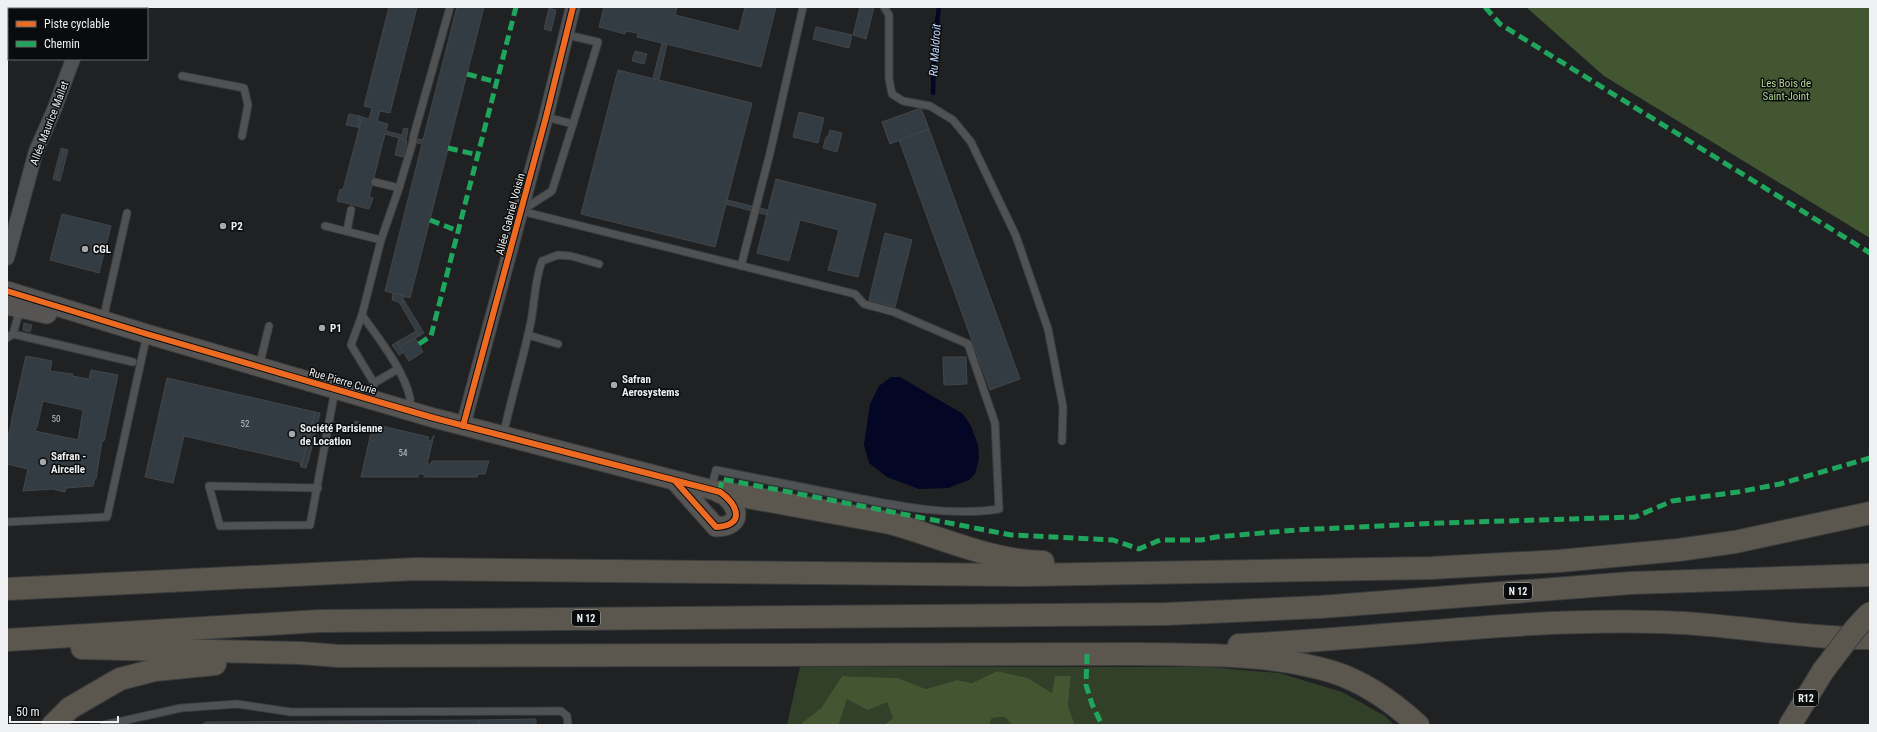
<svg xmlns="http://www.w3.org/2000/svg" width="1877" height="732" font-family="'Roboto Condensed',sans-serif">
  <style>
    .green { fill: #334029 }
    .forest { fill: #425731 }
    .water { fill: #030624 }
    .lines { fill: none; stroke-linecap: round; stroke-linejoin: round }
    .stream { stroke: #030624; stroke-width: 4.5 }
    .building { fill: #333c43; stroke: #444648; fill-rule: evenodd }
    .lane-casing { stroke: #3a3c3d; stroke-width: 9 }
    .street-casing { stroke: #3a3c3d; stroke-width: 16 }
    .secondary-casing { stroke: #3a3c3d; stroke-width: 21 }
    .highway-casing { stroke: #3a3c3d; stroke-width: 24 }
    .lane { stroke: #505152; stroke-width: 7 }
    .street { stroke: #505152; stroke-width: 14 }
    .secondary { stroke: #565553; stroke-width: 19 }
    .highway { stroke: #5c574e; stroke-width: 22 }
    .highway-bridge-casing { stroke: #3a3c3d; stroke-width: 24; stroke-linecap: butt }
    .highway-bridge { stroke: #5c574e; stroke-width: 22 }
    .quiet { stroke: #20a55d; stroke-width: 5; stroke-dasharray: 10 5; stroke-linecap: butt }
    .cycleway-casing { stroke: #090b0c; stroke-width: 8 }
    .cycleway { stroke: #ed6a23; stroke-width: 6 }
    .poi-dot { fill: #a6a8a9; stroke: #090b0c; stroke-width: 1.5 }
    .labels { text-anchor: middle; stroke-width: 3; stroke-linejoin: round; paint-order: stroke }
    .number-label { font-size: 9px; fill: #bfc3c6 }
    .shield { fill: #090b0c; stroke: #a9abac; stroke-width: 1 }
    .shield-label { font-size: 10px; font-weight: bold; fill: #eef0f1 }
    .park-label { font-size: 11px; fill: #afd58f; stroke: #090b0c }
    .street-label { font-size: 11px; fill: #eef0f1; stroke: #090b0c }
    .poi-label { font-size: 11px; font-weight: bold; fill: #eef0f1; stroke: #090b0c; text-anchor: start }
    .water-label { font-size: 12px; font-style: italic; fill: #bdd5fd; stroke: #090b0c }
  </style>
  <rect width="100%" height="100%" fill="#1f2123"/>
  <g class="green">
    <path d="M800 667H1208L1279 673 1342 692 1385 716 1394 725H1075L1068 706 1071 676 1052 693 1028 678 997 671 972 683 957 680 926 689 898 678 842 676 821 708 799 725H787Z"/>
    <path d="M847 699 887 702 893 718 884 725H840L839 724Z"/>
    <path d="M1005 717 1012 725H989L992 718Z"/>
  </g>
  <g class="forest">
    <path d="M1526 7H1870V238L1604 76Z"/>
    <path d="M997 671 1028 678 1052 693 1055 676H1071L1068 706 1075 725H1012L1005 717 992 718 989 725H884L893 718 887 702 868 710 847 699 839 724 840 725H799L821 708 842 676 898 678 926 689 957 680 972 683Z"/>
  </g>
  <path class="water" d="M891 377H900L963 414 971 426 978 445 979 459 975 474 969 480 948 488 919 489 887 477 869 463 864 445 870 404 879 386Z"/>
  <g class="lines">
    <path class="stream" d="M933 93 934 46 939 7"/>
  </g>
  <g class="building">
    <path d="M389 7H417L390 113 380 111 377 121 388 124 386 131 402 135 404 128 408 129 406 140 385 134 369 197 373 198 369 209 337 201 340 189 343 190 362 117 369 119 372 108 364 106Z"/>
    <path d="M457 7H484L410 298 385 291 422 144 414 142 415 138 423 140Z"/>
    <path d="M604 7H677L675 15 739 31 745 7H776L761 67 637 37 638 33 626 31 625 34 599 27Z"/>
    <path d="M860 7H874L866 39 853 35Z"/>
    <path d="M549 8 556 10 551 31 544 29Z"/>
    <path d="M816 27 852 35 849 48 813 39Z"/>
    <path d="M662 43 667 44 659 80 653 78Z"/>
    <path d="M635 51 647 54 644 64 632 61Z"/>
    <path d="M618 70 752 103 715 247 581 214Z"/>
    <path d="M921 108 929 129 890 144 882 122Z"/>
    <path d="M799 112 824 118 818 143 793 137Z"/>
    <path d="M349 114 360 116 357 127 346 125Z"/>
    <path d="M360 116 362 117 359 128 357 127Z"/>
    <path d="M929 129 1020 379 990 390 899 140Z"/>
    <path d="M830 130 842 133 837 152 823 148 826 137H828Z"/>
    <path d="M399 138 407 141 403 157 395 155Z"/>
    <path d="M61 148 64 149 56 180 53 179Z"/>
    <path d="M64 149 68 150 60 181 56 180Z"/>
    <path d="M776 179 876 204 858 277 828 270 839 230 800 220 789 261 757 253Z"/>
    <path d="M727 200 768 210 767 215 726 204Z"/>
    <path d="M62 214 111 226 99 273 50 260Z"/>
    <path d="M885 233 912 240 895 307 869 300Z"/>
    <path d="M393 293 404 296 402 303 392 300Z"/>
    <path d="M403 299 424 333 419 336 399 302 402 303Z"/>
    <path d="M24 323 32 325 30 332 23 330Z"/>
    <path d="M416 331 419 336 400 347 397 342Z"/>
    <path d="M415 338 423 352 409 361 400 347Z"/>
    <path d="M397 342 404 352 399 355 392 345Z"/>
    <path d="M26 356 52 361 50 371 73 374 72 376 89 379 91 370 118 375 104 441H102L96 479 95 478 93 486 66 488 65 492 52 489 23 491 28 469 7 464V439L12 422H11ZM43 401 83 410 78 440 35 431 36 427H37Z"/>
    <path d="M943 357H966L967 384 944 385Z"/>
    <path d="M167 378 315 412 301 467 300 462 184 436 173 483 145 477Z"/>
    <path d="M315 412 320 413 308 463H307L306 468 301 467Z"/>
    <path d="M355 421 362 423 360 430 353 428Z"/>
    <path d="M373 424 429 437 428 440 431 441 434 435 427 464H431L432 461H489L485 474H478L477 477H424V474H418V477H361Z"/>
    <path d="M536 719V725H479V720Z"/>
    <path d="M479 720V725H201L206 722Z"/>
  </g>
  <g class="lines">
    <defs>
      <g id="lane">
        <path d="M884 7 889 15V79L892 94 903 101 930 106 953 120 971 142 1016 236 1048 329 1063 407 1062 441"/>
        <path d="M567 35 598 42 573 124"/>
        <path d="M182 76 244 88 248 105 242 136"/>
        <path d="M413 138 450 7"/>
        <path d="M375 182 399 188"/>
        <path d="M521 211 855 294 864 304 894 312 968 344 995 423 999 509C947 517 893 505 842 495 800 487 758 478 716 470L711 489"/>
        <path d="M521 211 552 191 573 124 546 117"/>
        <path d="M325 226 381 240"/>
        <path d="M347 231 351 210"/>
        <path d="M741 266 770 153 803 7"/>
        <path d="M362 315 351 345 374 383 370 399"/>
        <path d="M103 320 127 213"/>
        <path d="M13 334 133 362"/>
        <path d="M528 335 558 344"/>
        <path d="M7 338 13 334 20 309"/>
        <path d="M259 367 269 326"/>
        <path d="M374 383 398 369"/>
        <path d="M408 410C409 406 411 402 410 398 404 370 379 339 362 315L381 240 399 188 413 141"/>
        <path d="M503 436C511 399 522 363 530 326 535 304 534 282 542 261L558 255 571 256 599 264"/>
        <path d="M318 488 209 486 220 526 310 525 335 390"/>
        <path d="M7 522 107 517 147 334"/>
        <path d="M104 725 181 708 237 704 291 712 561 711 567 716 568 725"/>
      </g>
      <g id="street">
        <path d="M88 9V7"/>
        <path d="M7 258 36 151 54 110 73 59"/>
        <path d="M463 426 546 117 573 7"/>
      </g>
      <g id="secondary">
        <path d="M7 291 147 334 434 418 720 492C739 505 745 526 716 527L676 482"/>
        <path d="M7 305 47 314"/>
      </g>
      <g id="highway">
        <path d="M720 492 890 523C941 537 990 561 1043 562"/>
        <path d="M7 589 415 569 1026 575 1431 568 1559 561 1678 550 1735 542 1870 513"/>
        <path d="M7 640 319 621 1166 614 1320 607 1631 583 1870 575"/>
        <path d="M1239 645C1378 639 1518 618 1658 622 1729 623 1799 639 1870 638"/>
        <path d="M82 648 300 653 339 656 1139 654C1204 655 1270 653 1333 672 1364 682 1394 703 1418 725"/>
        <path d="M53 725 70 708 120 679 155 670 215 664"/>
        <path d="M1790 725 1823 671"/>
      </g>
    </defs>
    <use href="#lane" class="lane-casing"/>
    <use href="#street" class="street-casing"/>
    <use href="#secondary" class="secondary-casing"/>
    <use href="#highway" class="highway-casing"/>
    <use href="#lane" class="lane"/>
    <use href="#street" class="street"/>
    <use href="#secondary" class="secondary"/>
    <use href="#highway" class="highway"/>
    <defs>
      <path id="highway-bridge" d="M1823 671 1855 629 1870 613"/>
    </defs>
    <use href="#highway-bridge" class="highway-bridge-casing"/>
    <use href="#highway-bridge" class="highway-bridge"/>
    <g class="quiet">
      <path d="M1485 7 1500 24 1870 253"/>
      <path d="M467 74 496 82"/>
      <path d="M448 148 478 155"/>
      <path d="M430 220 458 231"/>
      <path d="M419 344 431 336 516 7"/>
      <path d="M720 492 722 479 1011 535 1113 540 1139 549 1160 540H1201L1216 537 1296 530 1441 523 1635 517 1672 501 1738 492 1780 484 1870 458"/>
      <path d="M1087 654 1086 685 1092 704 1102 725"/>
    </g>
    <defs>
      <g id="cycleway">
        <path d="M7 291 147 334 434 418 720 492C739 505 745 526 716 527L676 482"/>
        <path d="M463 426 546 117 573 7"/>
      </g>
    </defs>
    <use href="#cycleway" class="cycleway-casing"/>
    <use href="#cycleway" class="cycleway"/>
  </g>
  <g class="poi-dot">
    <circle cx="223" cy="226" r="4"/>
    <circle cx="85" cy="249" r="4"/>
    <circle cx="322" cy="328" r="4"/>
    <circle cx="614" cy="385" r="4"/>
    <circle cx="292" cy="434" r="4"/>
    <circle cx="43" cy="462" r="4"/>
  </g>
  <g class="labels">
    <g class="number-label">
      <text x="56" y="422">50</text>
      <text x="245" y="427">52</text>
      <text x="403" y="456">54</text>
    </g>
    <g class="shield">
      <rect x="1504" y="583" width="28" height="16" rx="3"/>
      <rect x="572" y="610" width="28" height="16" rx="3"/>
      <rect x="1794" y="690" width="24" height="16" rx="3"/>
    </g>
    <g class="shield-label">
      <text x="1518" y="595">N 12</text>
      <text x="586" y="622">N 12</text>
      <text x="1806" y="702">R12</text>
    </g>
    <g class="park-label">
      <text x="1786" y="87">Les Bois de<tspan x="1786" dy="13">Saint-Joint</tspan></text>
    </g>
    <g class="street-label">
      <text transform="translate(49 123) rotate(-69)" y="4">Allée Maurice Mallet</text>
      <text transform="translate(510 214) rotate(-75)" y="4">Allée Gabriel Voisin</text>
      <text transform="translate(343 381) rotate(16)" y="4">Rue Pierre Curie</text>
    </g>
    <g class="poi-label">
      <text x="231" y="230">P2</text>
      <text x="93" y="253">CGL</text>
      <text x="330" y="332">P1</text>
      <text x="622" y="383">Safran<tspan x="622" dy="13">Aerosystems</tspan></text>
      <text x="300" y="432">Société Parisienne<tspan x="300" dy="13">de Location</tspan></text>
      <text x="51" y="460">Safran -<tspan x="51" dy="13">Aircelle</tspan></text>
    </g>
    <g class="water-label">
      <text transform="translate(935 50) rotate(-86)" y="4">Ru Maldroit</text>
    </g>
  </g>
  <rect width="1877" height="732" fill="none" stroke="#eef0f1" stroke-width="16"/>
  <rect x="8" y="8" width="140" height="52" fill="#090b0c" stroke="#656768"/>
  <rect x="16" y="21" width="20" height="6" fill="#ed6a23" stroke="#656768"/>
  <text x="44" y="28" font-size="12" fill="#eef0f1">Piste cyclable</text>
  <rect x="16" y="41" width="20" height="6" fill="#20a55d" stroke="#656768"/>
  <text x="44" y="48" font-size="12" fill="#eef0f1">Chemin</text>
  <path d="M10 716v6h108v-6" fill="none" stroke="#eef0f1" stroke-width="2"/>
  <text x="16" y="716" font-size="12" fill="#eef0f1" stroke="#090b0c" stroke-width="3" paint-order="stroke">50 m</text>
</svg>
